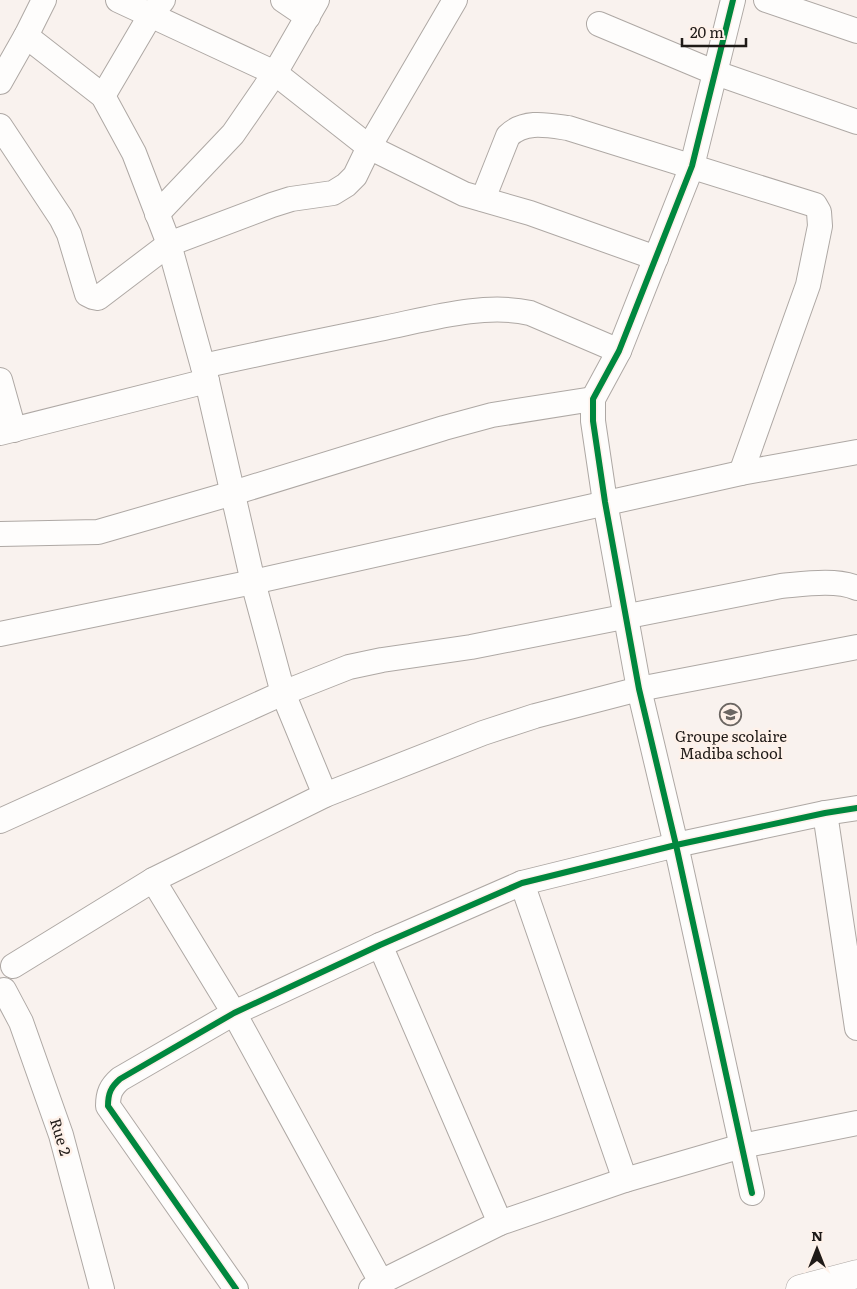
<svg xmlns="http://www.w3.org/2000/svg" width="857" height="1289" font-family="Literata,serif">
  <style>
    .lines { fill: none; stroke-linecap: round; stroke-linejoin: round }
    .minor-casing { stroke: #aea8a4; stroke-width: 26 }
    .highway-casing { stroke: #aea8a4; stroke-width: 29 }
    .minor { stroke: #fefdfc; stroke-width: 24 }
    .highway { stroke: #fefdfc; stroke-width: 28 }
    .cycleway-casing { stroke: #fef1e9; stroke-width: 9 }
    .cycleway { stroke: #00873e; stroke-width: 6 }
    .labels { text-anchor: middle; stroke-width: 5; stroke-linejoin: round; paint-order: stroke }
    .poi-label { font-size: 15px; fill: #1f1a17; stroke: #fef1e9 }
    .street-label { font-size: 15px; fill: #1f1a17; stroke: #fef1e9 }
  </style>
  <rect width="100%" height="100%" fill="#f9f2ee"/>
  <g class="lines">
    <defs>
      <g id="minor">
        <path d="M118 0 275 73 369 147 464 194 530 213 656 258"/>
        <path d="M283 0 308 17"/>
        <path d="M733 0 692 166 619 351 593 399V421L605 502 639 689 676 845 752 1193"/>
        <path d="M766 0 857 31"/>
        <path d="M599 24 716 73 857 122"/>
        <path d="M26 36 103 96 134 153 169 244 207 381 253 582 283 693 325 795"/>
        <path d="M0 82 26 36 44 0"/>
        <path d="M103 96 150 16 163 0"/>
        <path d="M0 126 61 218 69 234 87 294 93 297 98 298 169 244 272 205 291 199 333 193 346 185 355 176 369 147 455 0"/>
        <path d="M483 199 508 136C524 120 547 125 568 128L815 205 819 212 820 226 808 285 741 473"/>
        <path d="M157 214 233 134 275 73 317 0"/>
        <path d="M203 366C261 353 320 341 379 329 425 320 483 302 530 313L619 351"/>
        <path d="M0 380 14 430"/>
        <path d="M0 433 207 381"/>
        <path d="M0 534 98 532 233 493 444 428 492 415 593 399"/>
        <path d="M0 634 253 582 741 473 857 452"/>
        <path d="M825 813 857 1028"/>
        <path d="M0 821 283 693 349 667 382 660 471 647 781 586C804 584 836 579 857 588"/>
        <path d="M153 880 234 1013 381 1282"/>
        <path d="M522 883 625 1180"/>
        <path d="M380 945 500 1223"/>
        <path d="M13 966 153 880 325 795 483 733 535 716 639 689 857 647"/>
        <path d="M4 990 21 1022 61 1135 102 1289"/>
        <path d="M236 1289 108 1106C108 1093 111 1087 120 1079L234 1013 380 945 522 883 676 845 825 813 857 808"/>
        <path d="M371 1289 381 1282 500 1223 625 1180 742 1146 857 1123"/>
      </g>
      <path id="highway" d="M800 1289 857 1274"/>
    </defs>
    <use href="#minor" class="minor-casing"/>
    <use href="#highway" class="highway-casing"/>
    <use href="#minor" class="minor"/>
    <use href="#highway" class="highway"/>
    <defs>
      <g id="cycleway">
        <path d="M733 0 692 166 619 351 593 399V421L605 502 639 689 676 845 752 1193"/>
        <path d="M236 1289 108 1106C108 1093 111 1087 120 1079L234 1013 380 945 522 883 676 845 825 813 857 808"/>
      </g>
    </defs>
    <use href="#cycleway" class="cycleway-casing"/>
    <use href="#cycleway" class="cycleway"/>
  </g>
  <defs>
    <symbol id="school-ring" viewBox="-11 -11 22 22"><circle r="9.5" fill="#fef1e9" stroke="#6b6662" stroke-width="1.5"/><path d="M0-5L7-2L0 1L-7-2ZM-4 1L0 2.5L4 1V4Q0 6-4 4Z" fill="#6b6662"/></symbol>
  </defs>
  <g fill-rule="evenodd">
    <use href="#school-ring" x="718" y="702" width="25" height="25"/>
  </g>
  <g class="labels">
    <g class="poi-label">
      <text x="731" y="742">Groupe scolaire<tspan x="731" dy="17">Madiba school</tspan></text>
    </g>
    <g class="street-label">
      <text transform="translate(60 1137) rotate(73)" y="5">Rue 2</text>
    </g>
  </g>
  <g transform="translate(817 1249)" stroke="#fef1e9" stroke-width="4" paint-order="stroke">
  <path d="M0-4L9 19L0 12L-9 19Z" fill="#1f1a17"/>
  <text y="-8" font-size="14" font-weight="bold" text-anchor="middle" fill="#1f1a17">N</text>
  </g>
  <path d="M682 38v8h64v-8" fill="none" stroke="#1f1a17" stroke-width="2.5"/>
  <text x="690" y="38" font-size="15" fill="#1f1a17" stroke="#fef1e9" stroke-width="4" paint-order="stroke">20 m</text>
</svg>
